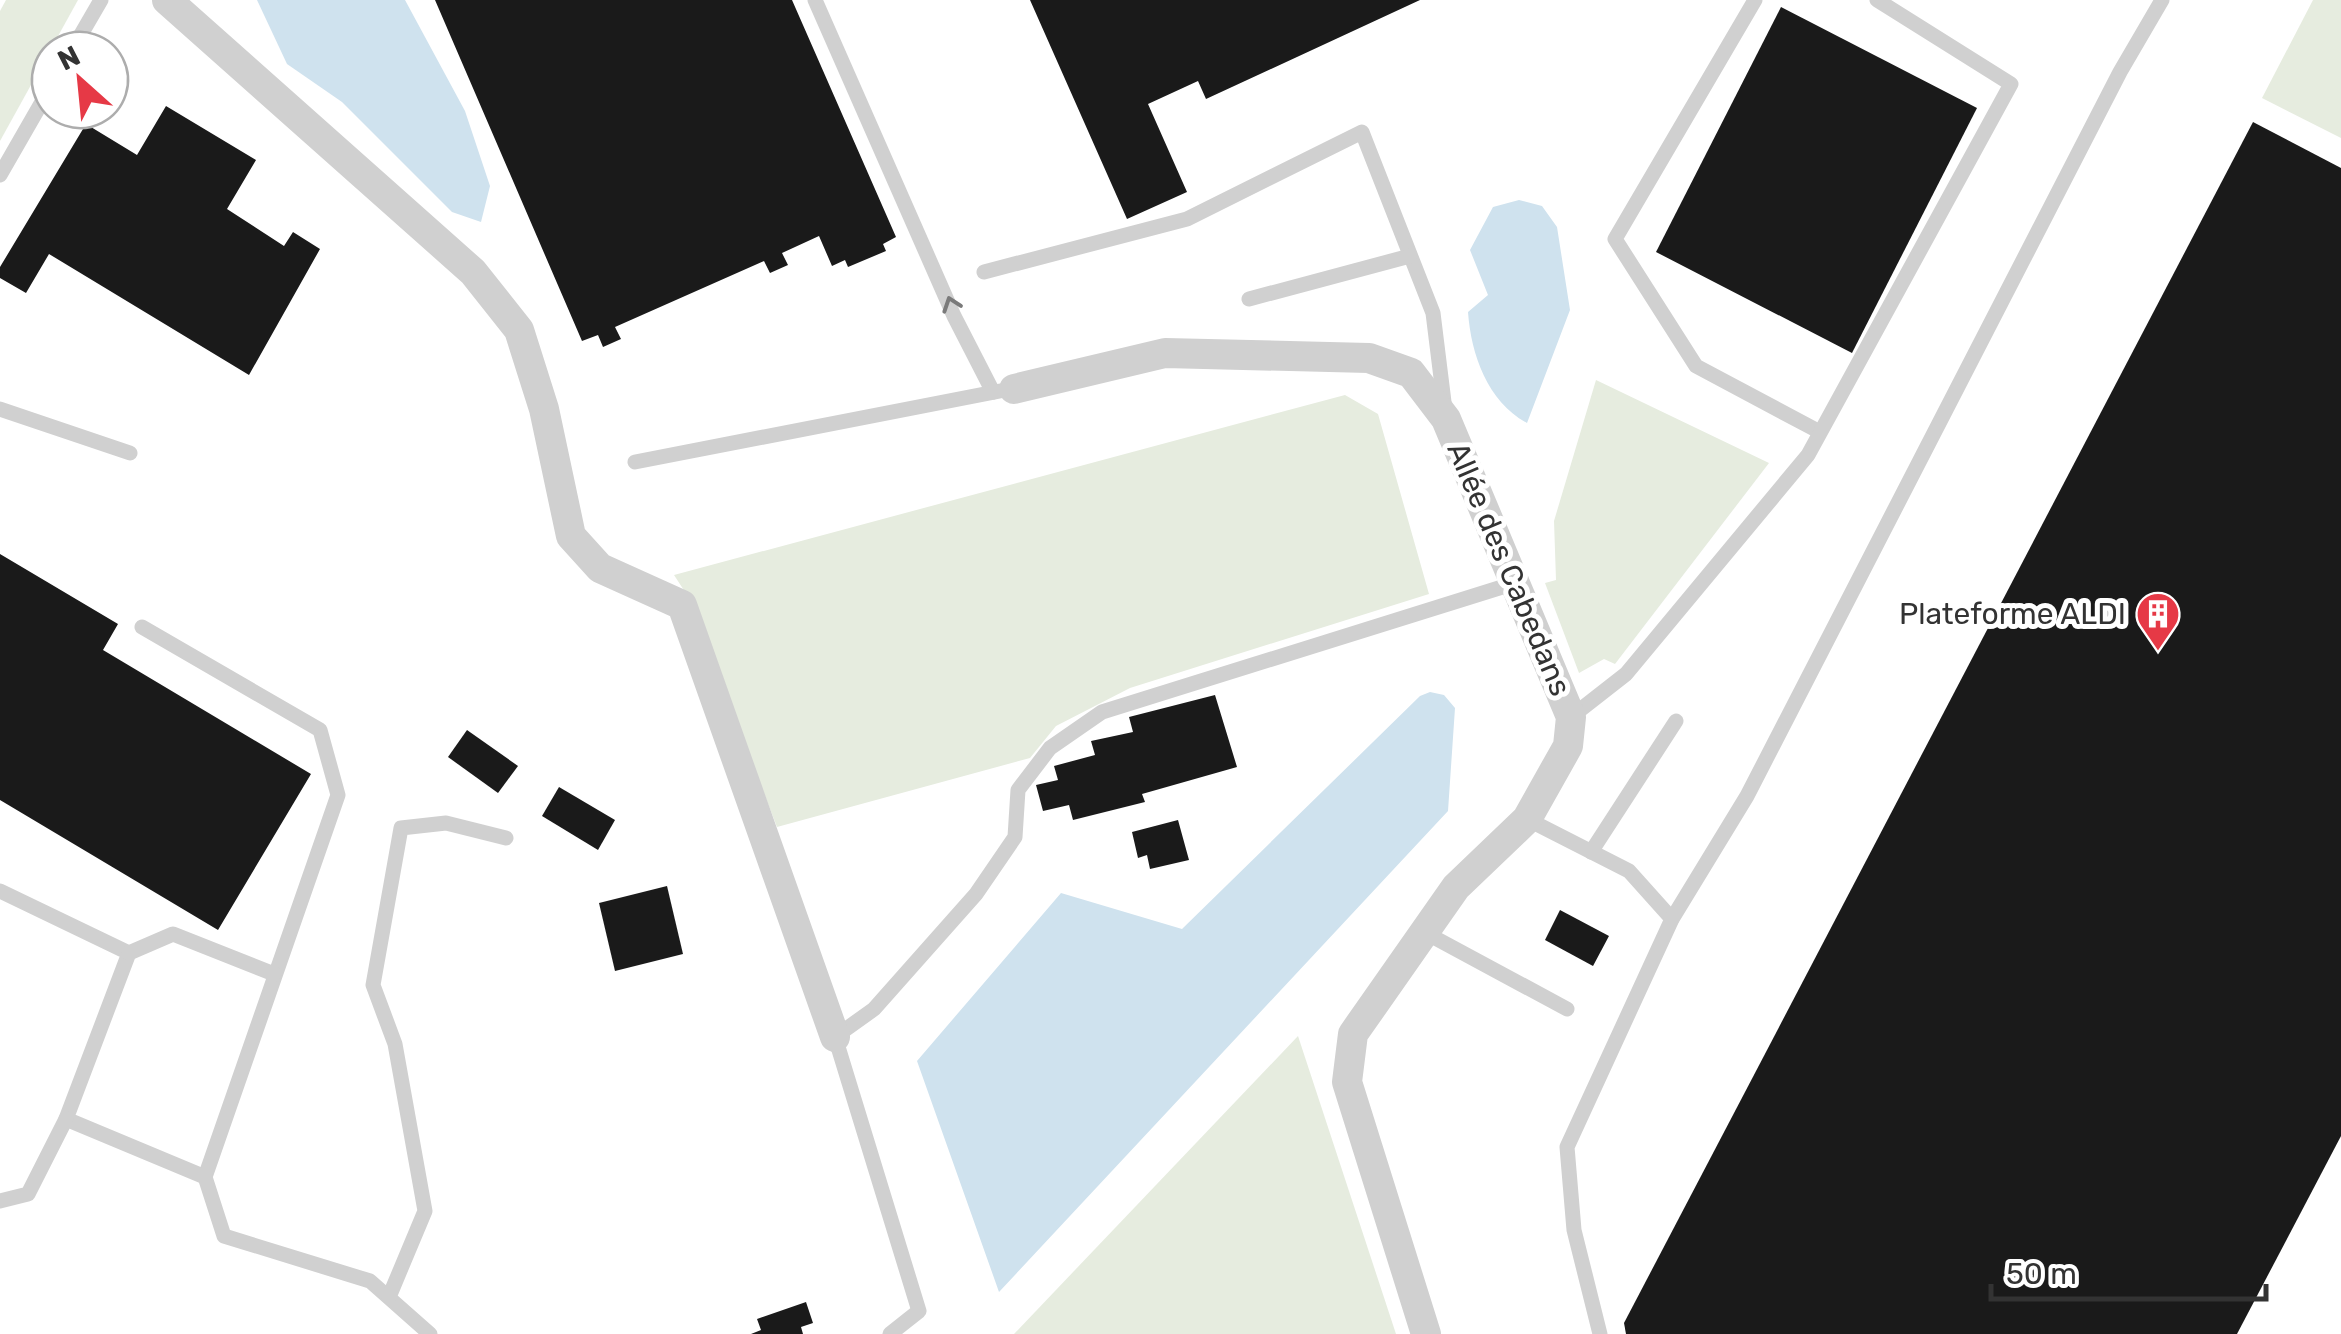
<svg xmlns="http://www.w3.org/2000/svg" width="2341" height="1334" font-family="Rubik,sans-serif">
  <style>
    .green { fill: #e6ecdf }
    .water { fill: #cfe2ee }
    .building { fill: #1a1a1a }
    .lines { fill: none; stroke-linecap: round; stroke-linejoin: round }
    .lane { stroke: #d0d0d0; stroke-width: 15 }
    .street { stroke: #d0d0d0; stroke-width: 30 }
    .oneway { stroke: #7a7a7a }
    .labels { text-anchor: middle; stroke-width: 10; stroke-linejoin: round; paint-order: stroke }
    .street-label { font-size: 30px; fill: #333; stroke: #fff }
    .poi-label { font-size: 30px; fill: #333; stroke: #fff; text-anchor: end }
  </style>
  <rect width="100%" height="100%" fill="#fff"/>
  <g class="green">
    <path d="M6 0H78L0 141V11Z"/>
    <path d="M2313 0H2341V138L2262 98Z"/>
    <path d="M1596 380 1769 463 1615 664 1604 659 1579 673 1545 583 1556 580 1554 521Z"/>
    <path d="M1345 395 1378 414 1429 594 1130 688 1056 726 1030 758 777 827 689 598 674 575Z"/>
    <path d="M1298 1036 1396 1334H1014Z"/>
  </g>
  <g class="water">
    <path d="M257 0H405L465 111 490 186 481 222 452 212 342 102 287 64Z"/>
    <path d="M1519 200 1542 206 1557 227 1570 310 1527 423C1488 402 1471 355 1468 312L1488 295 1470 250 1493 207Z"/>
    <path d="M1430 692 1444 695 1455 708 1448 811 999 1292 917 1061 1061 893 1182 929 1420 696Z"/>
  </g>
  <g class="building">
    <path d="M435 0H792L896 237 883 244 886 251 848 267 845 260 832 266 819 236 782 253 788 265 770 273 764 261 615 327 621 339 603 347 598 335 582 341Z"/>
    <path d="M1030 0H1420L1206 99 1198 81 1148 104 1187 192 1127 219Z"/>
    <path d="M1781 7 1977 108 1852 353 1656 252Z"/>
    <path d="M166 106 256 160 227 209 284 246 293 232 320 249 249 375 49 254 26 293 0 278V267L86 124 137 155Z"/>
    <path d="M2253 122 2341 168V1136L2237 1334H1626L1624 1323Z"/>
    <path d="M0 554 118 624 103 650 311 774 218 930 0 800Z"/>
    <path d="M1215 695 1237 767 1142 794 1145 802 1073 820 1069 805 1043 811 1036 785 1058 780 1054 766 1095 755 1091 741 1133 732 1129 717Z"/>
    <path d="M467 730 518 766 498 793 448 757Z"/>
    <path d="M559 787 615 820 598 850 542 816Z"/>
    <path d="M1178 820 1189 860 1150 869 1147 855 1138 858 1132 832Z"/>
    <path d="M667 886 683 954 615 971 599 903Z"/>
    <path d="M1560 910 1609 936 1593 966 1545 940Z"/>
    <path d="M806 1302 813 1323 801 1327 803 1334H751L761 1330 757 1319Z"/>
  </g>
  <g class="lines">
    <g class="lane">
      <path d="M815 0 954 316 993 392"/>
      <path d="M1755 0 1615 239 1696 366 1820 432"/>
      <path d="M72 50 101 0"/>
      <path d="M0 175 50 88"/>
      <path d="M984 272 1187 219 1362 132 1433 313 1445 410"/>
      <path d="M1249 299 1410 256"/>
      <path d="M0 409 130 453"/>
      <path d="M635 462 1000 391"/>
      <path d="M142 627 320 730 338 795 205 1177 224 1236 370 1281 430 1334"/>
      <path d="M1571 717 1626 674 1808 455 2011 84 1877 0"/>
      <path d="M1527 819 1629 871 1672 919"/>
      <path d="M1591 852 1676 721"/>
      <path d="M0 891 129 953 66 1119 205 1177"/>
      <path d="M1424 932 1567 1009"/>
      <path d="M129 953 173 934 274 974"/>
      <path d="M0 1201 28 1194 66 1119"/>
      <path d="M389 1297 425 1211 395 1044 373 985 401 828 446 823 506 838"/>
      <path d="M890 1334 919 1311 835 1037 874 1009 976 894 1015 837 1018 790 1050 748 1102 712 1515 583"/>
      <path d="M1600 1334 1574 1230 1567 1147 1672 919 1747 796 2120 72 2162 0"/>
    </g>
    <g class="street">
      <path d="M167 0 473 272 519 330 544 409 571 536 600 568 682 605 835 1037"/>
      <path d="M1014 389 1165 353 1369 358 1411 373 1446 419 1571 717 1568 746 1527 819 1456 887 1353 1034 1347 1082 1426 1334"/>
    </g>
  </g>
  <defs><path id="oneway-chevron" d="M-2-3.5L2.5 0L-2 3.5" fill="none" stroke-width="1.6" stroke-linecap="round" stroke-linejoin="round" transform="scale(2.5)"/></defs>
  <use class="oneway" href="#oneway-chevron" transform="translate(951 304) rotate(-109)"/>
  <defs>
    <symbol id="building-pin" viewBox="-11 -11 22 30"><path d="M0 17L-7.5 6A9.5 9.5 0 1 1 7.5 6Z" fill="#e63946" stroke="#fff"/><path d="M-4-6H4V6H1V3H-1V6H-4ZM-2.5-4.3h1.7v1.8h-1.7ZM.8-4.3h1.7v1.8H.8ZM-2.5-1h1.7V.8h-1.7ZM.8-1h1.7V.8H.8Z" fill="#fff"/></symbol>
  </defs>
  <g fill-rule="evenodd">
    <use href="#building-pin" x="2133" y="589" width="50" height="68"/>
  </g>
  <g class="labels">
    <g class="street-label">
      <text transform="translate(1509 569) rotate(67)" y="10">Allée des Cabedans</text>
    </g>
    <g class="poi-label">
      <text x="2126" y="624">Plateforme ALDI</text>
    </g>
  </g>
  <g transform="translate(80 80) rotate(333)"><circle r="48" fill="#ffffff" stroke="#adadad" stroke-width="2.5"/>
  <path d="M0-8L18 38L0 25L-18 38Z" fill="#e63946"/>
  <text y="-15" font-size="28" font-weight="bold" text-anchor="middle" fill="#333333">N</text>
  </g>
  <path d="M1991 1284v15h275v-15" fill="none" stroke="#333333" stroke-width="5"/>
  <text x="2006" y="1284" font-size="30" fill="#333333" stroke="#ffffff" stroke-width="8" paint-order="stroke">50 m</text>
</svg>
